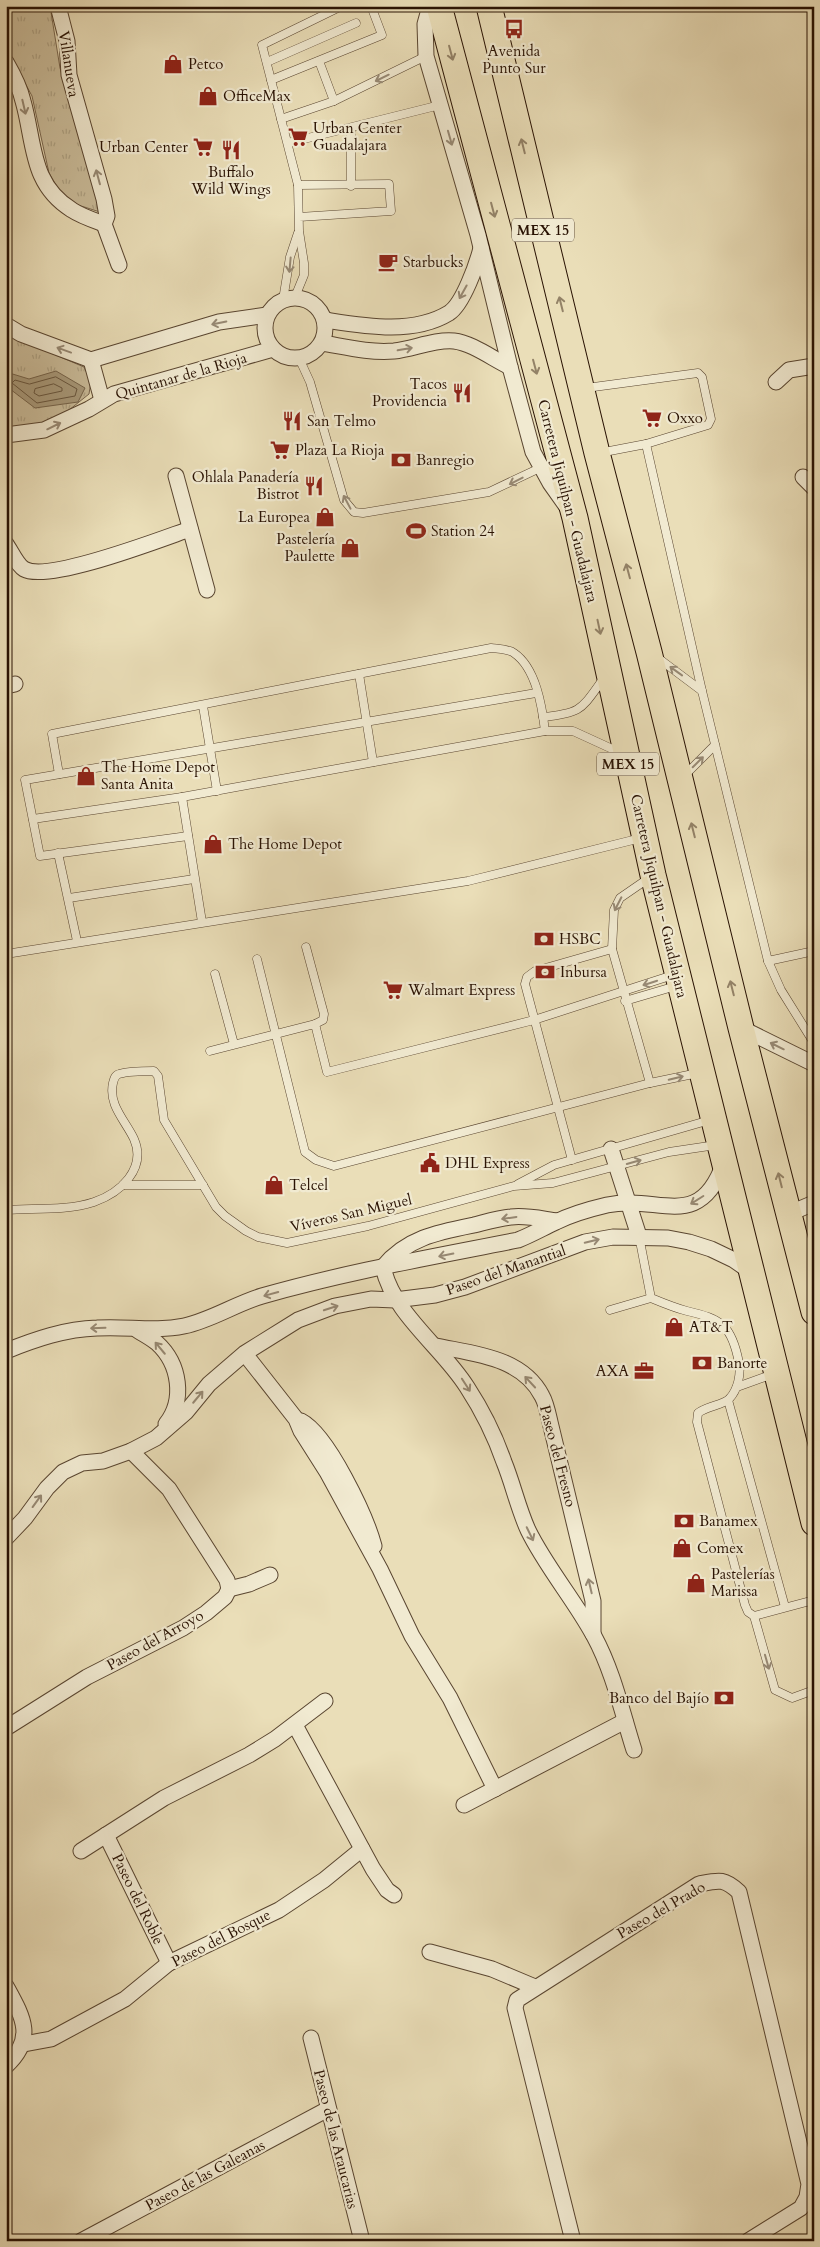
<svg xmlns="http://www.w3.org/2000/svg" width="820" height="2247" font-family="Cardo,serif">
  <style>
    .grass { fill: url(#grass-tufts); stroke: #79664e }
    .water { fill: #a8997a; stroke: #75634a }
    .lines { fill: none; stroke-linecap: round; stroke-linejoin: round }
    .shore { stroke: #68563e; stroke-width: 1 }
    .service-casing { stroke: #594530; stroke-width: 9 }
    .minor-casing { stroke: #594530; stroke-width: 17 }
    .trunk-casing { stroke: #291203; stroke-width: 27 }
    .service { stroke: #f1ead1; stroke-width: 8 }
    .minor { stroke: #f1ead1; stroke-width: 15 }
    .trunk { stroke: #eadeb8; stroke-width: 25 }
    .oneway { stroke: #938267 }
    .oneway2 { stroke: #978974 }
    .labels { text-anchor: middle; stroke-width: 4.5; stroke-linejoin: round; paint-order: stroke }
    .shield { fill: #f1ead1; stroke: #655341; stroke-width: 1 }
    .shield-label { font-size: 14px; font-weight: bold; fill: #291203 }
    .poi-label { font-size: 15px; fill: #291203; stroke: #f1ead1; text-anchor: start }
    .street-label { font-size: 15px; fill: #291203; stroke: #f1ead1 }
  </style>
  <defs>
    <pattern id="grass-tufts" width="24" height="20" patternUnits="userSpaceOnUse" patternTransform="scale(1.25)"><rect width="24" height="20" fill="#c9bb99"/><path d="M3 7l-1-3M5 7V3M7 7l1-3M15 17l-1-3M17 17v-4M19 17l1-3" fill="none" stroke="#ada082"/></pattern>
  </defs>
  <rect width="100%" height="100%" fill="#eadeb8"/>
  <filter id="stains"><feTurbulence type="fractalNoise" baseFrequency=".004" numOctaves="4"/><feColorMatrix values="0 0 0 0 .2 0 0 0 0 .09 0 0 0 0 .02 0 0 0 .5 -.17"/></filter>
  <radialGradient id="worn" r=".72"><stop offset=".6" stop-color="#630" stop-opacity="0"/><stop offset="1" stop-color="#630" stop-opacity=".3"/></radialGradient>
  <g class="grass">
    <path d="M50 6 60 68 91 172 100 212 78 205 60 192 49 173 32 96 6 48V7Z"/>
    <path d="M6 330 18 339 84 367 91 381 89 394 49 426 6 428Z"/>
  </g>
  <path class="water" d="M56 371 85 388 78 402 35 408 6 386V372L29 379Z"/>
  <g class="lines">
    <g class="shore">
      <path d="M56 377 77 389 75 396 37 403 12 383 15 380 29 384Z"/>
      <path d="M54 384 62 388V391L39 396 34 393 35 389Z"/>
    </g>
    <defs>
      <g id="service">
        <path d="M319 61 334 101"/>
        <path d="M267 62 356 23"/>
        <path d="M271 80 382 35 371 6"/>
        <path d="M281 119 334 101 426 56"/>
        <path d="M351 129V186"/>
        <path d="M288 143 440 105"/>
        <path d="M298 185 262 45 342 6"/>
        <path d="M295 297 304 275V263L299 231 298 185 389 184 391 211 299 217"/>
        <path d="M283 300 290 257 298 233"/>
        <path d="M299 358 310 382 344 500 354 512 363 513 489 492 542 467"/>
        <path d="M586 388 698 373 702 377 711 419 708 425 646 444"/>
        <path d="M599 453 646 444 702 691 768 961 781 990 814 1043"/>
        <path d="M658 658 702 691"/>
        <path d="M359 674 373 762"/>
        <path d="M203 706 217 791"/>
        <path d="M543 717C583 713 581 709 604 678"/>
        <path d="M59 774 52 734 491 648C498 649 509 649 514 653 536 668 542 706 545 731"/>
        <path d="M684 776 715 745"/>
        <path d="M182 797 202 922"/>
        <path d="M33 819 182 797 545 731H573L621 753"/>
        <path d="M188 836 40 856 25 780 536 693"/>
        <path d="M58 853 77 941"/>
        <path d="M649 878 620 898 614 910 612 949 650 1083"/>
        <path d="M69 898 194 879"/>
        <path d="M306 947 324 1014 323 1020 315 1024"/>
        <path d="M6 954 468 881 641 838"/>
        <path d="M257 959 305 1152 316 1160 334 1166 650 1083 698 1073"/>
        <path d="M768 961 814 951"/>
        <path d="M215 974 234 1044"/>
        <path d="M625 1001 676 986"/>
        <path d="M210 1051 315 1024 327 1072 534 1020 673 975"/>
        <path d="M572 1160 525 984 527 977 535 971 612 949"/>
        <path d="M518 1184 554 1165 710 1120"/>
        <path d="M123 1185H203"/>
        <path d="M6 1210C34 1208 67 1211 94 1202 120 1193 147 1169 134 1139 125 1120 108 1105 113 1083 114 1079 115 1075 119 1074 129 1071 143 1071 154 1071L158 1076 164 1120 216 1207 225 1216 246 1231 258 1237 287 1243 368 1226 514 1186 553 1183 669 1152 716 1145"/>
        <path d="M639 1236 651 1298C663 1303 675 1308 687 1311 722 1319 732 1326 739 1363 741 1374 738 1390 729 1399 723 1405 707 1406 698 1413L697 1422 745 1605 748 1612 754 1616 775 1690 792 1698 814 1690"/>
        <path d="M610 1310 651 1298"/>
        <path d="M737 1387 773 1374"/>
        <path d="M728 1400 785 1607"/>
        <path d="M811 1601 814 1613"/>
        <path d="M754 1616 814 1600"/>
      </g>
      <g id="minor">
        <path d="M58 6 67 41 69 75 104 199 107 216 104 224 119 265"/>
        <path d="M430 6 425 24 426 56 478 235 510 367 533 452 550 483 567 507"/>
        <path d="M6 62C13 74 20 88 23 101 35 143 30 184 72 210 81 216 93 220 104 224"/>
        <circle cx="295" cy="328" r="30"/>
        <path d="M325 320C364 326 413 335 449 313 463 304 477 264 481 248"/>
        <path d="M6 325 21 334 91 360 219 322 267 315"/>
        <path d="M322 343C346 347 369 353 394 351 413 349 435 339 454 341 472 343 493 359 510 367"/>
        <path d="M91 360 102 400"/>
        <path d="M776 382 789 370 814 366"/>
        <path d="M6 435 44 430 89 409 114 394 273 349"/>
        <path d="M176 476 207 590"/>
        <path d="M803 477 814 488"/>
        <path d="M6 544C11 551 17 565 24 569 48 583 161 539 190 529"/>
        <path d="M6 686 15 684"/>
        <path d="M741 1028 814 1064"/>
        <path d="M611 1149 639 1236"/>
        <path d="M788 1214 814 1203"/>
        <path d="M557 1221C542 1219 526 1215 511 1217 499 1218 486 1222 474 1225 439 1232 406 1238 383 1267 393 1314 442 1347 467 1387 482 1410 495 1436 504 1462 513 1484 518 1508 528 1530 546 1567 574 1599 594 1636 613 1671 622 1712 634 1750"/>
        <path d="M137 1330C143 1334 151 1338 157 1343 180 1364 185 1400 166 1424"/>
        <path d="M436 1346C474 1354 522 1357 542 1396 546 1403 548 1413 550 1422L593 1601V1634"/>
        <path d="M6 1351C36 1339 65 1329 97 1328 127 1326 155 1332 184 1326 212 1320 235 1304 262 1296 346 1272 432 1257 518 1240 531 1235 543 1228 556 1222 572 1214 590 1209 607 1205 659 1194 699 1233 724 1163"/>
        <path d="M245 1354 296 1419 301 1431 327 1472 380 1569 412 1636 450 1698 495 1789"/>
        <path d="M301 1421C328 1435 366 1516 374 1546"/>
        <path d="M6 1538 25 1518 47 1488 63 1472 82 1463 103 1461 131 1451 156 1438 186 1412 209 1384 245 1353 298 1320 335 1306 371 1299 395 1300 435 1295 465 1287 585 1242 613 1237 668 1238 689 1242 711 1249 734 1260 751 1272"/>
        <path d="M229 1589 249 1584 270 1575"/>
        <path d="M295 1725 373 1869 387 1890 394 1895"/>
        <path d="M6 1728 87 1677 183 1628 206 1613 225 1597 229 1589 227 1580 169 1489 131 1451"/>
        <path d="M464 1805 625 1721"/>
        <path d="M106 1835 169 1963"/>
        <path d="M81 1851 164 1798 249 1755 275 1739 325 1701"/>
        <path d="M430 1952 492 1969 535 1987"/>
        <path d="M6 1986C23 2017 36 2038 6 2066"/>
        <path d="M311 2038 362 2241"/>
        <path d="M24 2044 51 2039 125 1999 169 1963 279 1910 324 1880 362 1849"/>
        <path d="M81 2241 328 2109"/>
        <path d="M573 2241 515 2008 517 2000 699 1884C719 1880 724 1878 739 1892L809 2184 807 2197 801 2208 748 2241"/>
      </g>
      <g id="trunk">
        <path d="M439 6 575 518 653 875 814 1523"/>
        <path d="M489 6 597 453 649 652 741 1028 814 1312"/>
      </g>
    </defs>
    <use href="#service" class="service-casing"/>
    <use href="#minor" class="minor-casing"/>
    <use href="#trunk" class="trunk-casing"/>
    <use href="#service" class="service"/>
    <use href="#minor" class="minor"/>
    <use href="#trunk" class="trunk"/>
  </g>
  <defs><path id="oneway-shaft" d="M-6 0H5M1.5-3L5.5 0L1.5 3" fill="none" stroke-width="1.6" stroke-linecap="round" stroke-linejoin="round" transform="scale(1.25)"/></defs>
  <g class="oneway">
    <use href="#oneway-shaft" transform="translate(451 53) rotate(75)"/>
    <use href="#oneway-shaft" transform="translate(523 146) rotate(-104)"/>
    <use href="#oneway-shaft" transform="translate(493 210) rotate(75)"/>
    <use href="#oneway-shaft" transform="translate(561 304) rotate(-104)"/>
    <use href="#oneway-shaft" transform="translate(535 367) rotate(75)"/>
    <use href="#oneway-shaft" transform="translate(628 571) rotate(-105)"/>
    <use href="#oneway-shaft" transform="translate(599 627) rotate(78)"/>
    <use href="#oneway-shaft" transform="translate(693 830) rotate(-104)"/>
    <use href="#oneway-shaft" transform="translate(732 988) rotate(-104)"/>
    <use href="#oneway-shaft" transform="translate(780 1180) rotate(-104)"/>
  </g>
  <g class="oneway2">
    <use href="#oneway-shaft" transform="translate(382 78) rotate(154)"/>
    <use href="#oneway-shaft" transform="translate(24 107) rotate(77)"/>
    <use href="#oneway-shaft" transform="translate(450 138) rotate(74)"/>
    <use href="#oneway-shaft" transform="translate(98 177) rotate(-105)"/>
    <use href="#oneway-shaft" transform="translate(290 265) rotate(95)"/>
    <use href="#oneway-shaft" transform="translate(463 292) rotate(119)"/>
    <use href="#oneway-shaft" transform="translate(219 323) rotate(168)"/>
    <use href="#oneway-shaft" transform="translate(405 349) rotate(-10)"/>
    <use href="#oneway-shaft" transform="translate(64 350) rotate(-160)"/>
    <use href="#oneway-shaft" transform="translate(54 426) rotate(-26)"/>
    <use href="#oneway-shaft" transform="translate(516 481) rotate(153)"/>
    <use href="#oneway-shaft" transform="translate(347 502) rotate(-118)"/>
    <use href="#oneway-shaft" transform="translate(676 671) rotate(-144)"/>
    <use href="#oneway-shaft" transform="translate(698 762) rotate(-45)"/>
    <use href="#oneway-shaft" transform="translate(618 904) rotate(117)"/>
    <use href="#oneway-shaft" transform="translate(650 983) rotate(162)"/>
    <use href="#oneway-shaft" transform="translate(777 1046) rotate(-154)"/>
    <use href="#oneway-shaft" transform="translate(676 1078) rotate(-13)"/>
    <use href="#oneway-shaft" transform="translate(634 1162) rotate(-16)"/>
    <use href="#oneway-shaft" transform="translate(697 1200) rotate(148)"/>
    <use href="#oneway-shaft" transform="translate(509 1218) rotate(172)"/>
    <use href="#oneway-shaft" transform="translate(592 1241) rotate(-14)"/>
    <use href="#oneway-shaft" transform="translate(446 1255) rotate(169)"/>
    <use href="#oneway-shaft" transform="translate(271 1294) rotate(165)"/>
    <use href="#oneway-shaft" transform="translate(331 1308) rotate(-18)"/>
    <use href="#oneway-shaft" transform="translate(98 1328) rotate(178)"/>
    <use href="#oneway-shaft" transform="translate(160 1348) rotate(-130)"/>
    <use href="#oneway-shaft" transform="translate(530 1382) rotate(-133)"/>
    <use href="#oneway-shaft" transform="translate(466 1385) rotate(57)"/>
    <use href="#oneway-shaft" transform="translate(198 1397) rotate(-50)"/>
    <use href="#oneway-shaft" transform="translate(37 1501) rotate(-54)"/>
    <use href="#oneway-shaft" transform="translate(530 1534) rotate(64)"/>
    <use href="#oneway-shaft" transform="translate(590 1586) rotate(-103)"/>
    <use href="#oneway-shaft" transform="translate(767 1662) rotate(74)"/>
  </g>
  <defs>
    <symbol id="bus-bare" viewBox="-9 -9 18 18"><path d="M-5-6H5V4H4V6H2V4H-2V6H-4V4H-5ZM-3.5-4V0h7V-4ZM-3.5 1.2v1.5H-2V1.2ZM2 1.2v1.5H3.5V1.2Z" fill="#8f2418" stroke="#f1ead1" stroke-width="2.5" paint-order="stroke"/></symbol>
    <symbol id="shop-bare" viewBox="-9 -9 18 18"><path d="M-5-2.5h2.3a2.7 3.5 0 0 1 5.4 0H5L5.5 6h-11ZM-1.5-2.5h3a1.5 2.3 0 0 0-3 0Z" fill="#8f2418" stroke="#f1ead1" stroke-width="2.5" paint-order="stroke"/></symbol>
    <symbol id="supermarket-bare" viewBox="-9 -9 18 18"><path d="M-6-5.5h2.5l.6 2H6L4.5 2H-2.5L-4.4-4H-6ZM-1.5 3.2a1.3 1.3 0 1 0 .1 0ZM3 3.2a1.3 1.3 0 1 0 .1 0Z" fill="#8f2418" stroke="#f1ead1" stroke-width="2.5" paint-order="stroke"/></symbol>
    <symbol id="restaurant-bare" viewBox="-9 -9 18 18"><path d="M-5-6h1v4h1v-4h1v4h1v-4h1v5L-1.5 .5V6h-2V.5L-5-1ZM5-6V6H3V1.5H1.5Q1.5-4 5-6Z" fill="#8f2418" stroke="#f1ead1" stroke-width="2.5" paint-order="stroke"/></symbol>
    <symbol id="cafe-bare" viewBox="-9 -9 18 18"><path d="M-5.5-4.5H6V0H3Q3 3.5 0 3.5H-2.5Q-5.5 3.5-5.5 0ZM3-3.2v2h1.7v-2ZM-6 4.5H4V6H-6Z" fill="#8f2418" stroke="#f1ead1" stroke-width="2.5" paint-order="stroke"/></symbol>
    <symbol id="bank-bare" viewBox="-9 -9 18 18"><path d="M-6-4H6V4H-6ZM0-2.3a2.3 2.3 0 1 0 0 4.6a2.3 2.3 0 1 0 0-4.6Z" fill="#8f2418" stroke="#f1ead1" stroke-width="2.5" paint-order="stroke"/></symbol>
    <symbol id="stadium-bare" viewBox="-9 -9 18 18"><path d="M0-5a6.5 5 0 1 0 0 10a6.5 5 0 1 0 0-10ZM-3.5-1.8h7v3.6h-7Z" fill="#8f2418" stroke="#f1ead1" stroke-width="2.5" paint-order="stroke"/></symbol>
    <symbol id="civic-bare" viewBox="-9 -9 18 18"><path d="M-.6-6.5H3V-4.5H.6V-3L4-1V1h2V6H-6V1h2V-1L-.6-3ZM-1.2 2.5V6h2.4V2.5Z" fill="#8f2418" stroke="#f1ead1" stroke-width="2.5" paint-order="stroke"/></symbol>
    <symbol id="office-bare" viewBox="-9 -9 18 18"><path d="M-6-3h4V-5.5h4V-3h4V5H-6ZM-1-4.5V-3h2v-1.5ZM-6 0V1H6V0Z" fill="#8f2418" stroke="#f1ead1" stroke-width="2.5" paint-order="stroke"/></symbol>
  </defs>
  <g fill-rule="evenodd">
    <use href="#bus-bare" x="500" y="15" width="28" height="28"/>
    <use href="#shop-bare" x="159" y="50" width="28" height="28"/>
    <use href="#shop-bare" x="194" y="82" width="28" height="28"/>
    <use href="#supermarket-bare" x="284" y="123" width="28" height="28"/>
    <use href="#supermarket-bare" x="189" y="133" width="28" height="28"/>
    <use href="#restaurant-bare" x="217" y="136" width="28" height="28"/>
    <use href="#cafe-bare" x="374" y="248" width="28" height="28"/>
    <use href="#restaurant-bare" x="448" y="379" width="28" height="28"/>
    <use href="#supermarket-bare" x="638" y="404" width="28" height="28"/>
    <use href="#restaurant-bare" x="278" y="407" width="28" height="28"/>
    <use href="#supermarket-bare" x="266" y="436" width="28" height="28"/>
    <use href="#bank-bare" x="387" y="446" width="28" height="28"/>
    <use href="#restaurant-bare" x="300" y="472" width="28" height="28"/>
    <use href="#shop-bare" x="311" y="503" width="28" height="28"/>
    <use href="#stadium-bare" x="402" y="517" width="28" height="28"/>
    <use href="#shop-bare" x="336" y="534" width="28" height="28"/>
    <use href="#shop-bare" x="72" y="762" width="28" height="28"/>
    <use href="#shop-bare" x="199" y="830" width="28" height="28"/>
    <use href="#bank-bare" x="530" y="925" width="28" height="28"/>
    <use href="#bank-bare" x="531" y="958" width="28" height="28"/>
    <use href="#supermarket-bare" x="379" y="976" width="28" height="28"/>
    <use href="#civic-bare" x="416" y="1149" width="28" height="28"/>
    <use href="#shop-bare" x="260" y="1171" width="28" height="28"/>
    <use href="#shop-bare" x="660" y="1313" width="28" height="28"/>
    <use href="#bank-bare" x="688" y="1349" width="28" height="28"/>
    <use href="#office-bare" x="630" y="1357" width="28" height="28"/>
    <use href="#bank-bare" x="670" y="1507" width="28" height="28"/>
    <use href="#shop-bare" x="668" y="1534" width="28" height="28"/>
    <use href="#shop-bare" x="682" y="1569" width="28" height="28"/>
    <use href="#bank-bare" x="710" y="1684" width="28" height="28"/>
  </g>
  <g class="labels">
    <g class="shield">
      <rect x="512" y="218.5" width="62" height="23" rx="4"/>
      <rect x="597" y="752.5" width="62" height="23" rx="4"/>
    </g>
    <g class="shield-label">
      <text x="543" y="235">MEX 15</text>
      <text x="628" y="769">MEX 15</text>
    </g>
    <g class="poi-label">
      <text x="514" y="56" text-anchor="middle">Avenida<tspan x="514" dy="17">Punto Sur</tspan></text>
      <text x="188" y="69">Petco</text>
      <text x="223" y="101">OfficeMax</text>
      <text x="313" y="133">Urban Center<tspan x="313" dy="17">Guadalajara</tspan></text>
      <text x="188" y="152" text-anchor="end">Urban Center</text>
      <text x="231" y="177" text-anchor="middle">Buffalo<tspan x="231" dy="17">Wild Wings</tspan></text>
      <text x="403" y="267">Starbucks</text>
      <text x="447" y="389" text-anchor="end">Tacos<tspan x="447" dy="17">Providencia</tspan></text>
      <text x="667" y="423">Oxxo</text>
      <text x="307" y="426">San Telmo</text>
      <text x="295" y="455">Plaza La Rioja</text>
      <text x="416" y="465">Banregio</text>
      <text x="299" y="482" text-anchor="end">Ohlala Panadería<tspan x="299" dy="17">Bistrot</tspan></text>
      <text x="310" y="522" text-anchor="end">La Europea</text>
      <text x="431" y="536">Station 24</text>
      <text x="335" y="544" text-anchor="end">Pastelería<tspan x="335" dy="17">Paulette</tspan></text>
      <text x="101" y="772">The Home Depot<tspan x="101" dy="17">Santa Anita</tspan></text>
      <text x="228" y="849">The Home Depot</text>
      <text x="559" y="944">HSBC</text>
      <text x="560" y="977">Inbursa</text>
      <text x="408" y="995">Walmart Express</text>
      <text x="445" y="1168">DHL Express</text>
      <text x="289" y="1190">Telcel</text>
      <text x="689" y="1332">AT&amp;T</text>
      <text x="717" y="1368">Banorte</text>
      <text x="629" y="1376" text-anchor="end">AXA</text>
      <text x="699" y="1526">Banamex</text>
      <text x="697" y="1553">Comex</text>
      <text x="711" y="1579">Pastelerías<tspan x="711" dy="17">Marissa</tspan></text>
      <text x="709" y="1703" text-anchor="end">Banco del Bajío</text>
    </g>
    <g class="street-label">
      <text transform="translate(69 64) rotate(81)" y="5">Villanueva</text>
      <text transform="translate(181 376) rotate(-16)" y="5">Quintanar de la Rioja</text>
      <text transform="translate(568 501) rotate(76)" y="5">Carretera Jiquilpan - Guadalajara</text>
      <text transform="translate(659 896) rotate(77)" y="5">Carretera Jiquilpan - Guadalajara</text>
      <text transform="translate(351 1213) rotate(-13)" y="5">Víveros San Miguel</text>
      <text transform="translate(506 1270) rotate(-19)" y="5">Paseo del Manantial</text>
      <text transform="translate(558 1456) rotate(75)" y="5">Paseo del Fresno</text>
      <text transform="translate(155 1640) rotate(-29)" y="5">Paseo del Arroyo</text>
      <text transform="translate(138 1899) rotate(64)" y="5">Paseo del Roble</text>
      <text transform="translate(661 1910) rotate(-30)" y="5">Paseo del Prado</text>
      <text transform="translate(221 1938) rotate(-27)" y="5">Paseo del Bosque</text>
      <text transform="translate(336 2139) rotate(76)" y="5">Paseo de las Araucarias</text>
      <text transform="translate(205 2175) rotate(-28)" y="5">Paseo de las Galeanas</text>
    </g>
  </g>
  <rect width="820" height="2247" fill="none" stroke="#eadeb8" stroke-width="25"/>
  <rect x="8" y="8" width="805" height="2232" fill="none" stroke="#291203" stroke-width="2.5"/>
  <rect x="12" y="12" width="795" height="2222" fill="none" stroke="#291203"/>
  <rect width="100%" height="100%" filter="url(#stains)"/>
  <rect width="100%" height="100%" fill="url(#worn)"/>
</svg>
